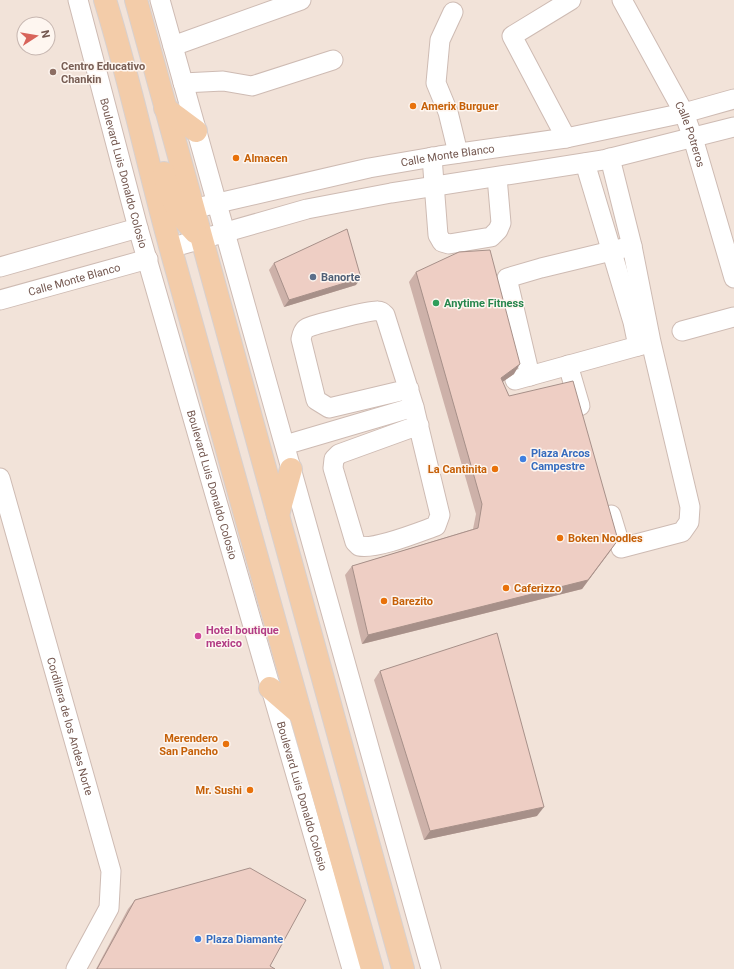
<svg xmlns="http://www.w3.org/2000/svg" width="734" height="969" font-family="Roboto,sans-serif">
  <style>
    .residential { fill: #f2e3d9; fill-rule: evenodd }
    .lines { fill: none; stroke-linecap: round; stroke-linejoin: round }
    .minor-casing { stroke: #cebbb3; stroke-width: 21 }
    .major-casing { stroke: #d8d0ce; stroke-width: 24 }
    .minor { stroke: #fff; stroke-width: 19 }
    .major { stroke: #f3cca9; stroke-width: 22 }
    .wall { fill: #cdb1a9 }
    .shaded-wall { fill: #a79089 }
    .building { fill: #eecec4; stroke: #a79089 }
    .education-dot { fill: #8d6e63; stroke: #fef6f0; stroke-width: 1.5 }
    .food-dot { fill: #e8710a; stroke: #fef6f0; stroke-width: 1.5 }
    .service-dot { fill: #5c6f8a; stroke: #fef6f0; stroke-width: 1.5 }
    .leisure-dot { fill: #2e9e5b; stroke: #fef6f0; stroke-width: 1.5 }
    .shop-dot { fill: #3f7fe0; stroke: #fef6f0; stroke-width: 1.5 }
    .hotel-dot { fill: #d1479c; stroke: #fef6f0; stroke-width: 1.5 }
    .labels { text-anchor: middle; stroke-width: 3; stroke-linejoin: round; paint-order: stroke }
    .education-label { font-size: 11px; font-weight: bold; fill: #785e54; stroke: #fef6f0; text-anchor: start }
    .food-label { font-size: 11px; font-weight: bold; fill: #c56008; stroke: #fef6f0; text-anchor: start }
    .street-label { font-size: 11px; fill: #73574f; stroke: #fef6f0 }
    .service-label { font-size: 11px; font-weight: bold; fill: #4e5e75; stroke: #fef6f0; text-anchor: start }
    .leisure-label { font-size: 11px; font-weight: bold; fill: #27864d; stroke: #fef6f0; text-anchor: start }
    .shop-label { font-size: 11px; font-weight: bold; fill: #366cbe; stroke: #fef6f0; text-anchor: start }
    .hotel-label { font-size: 11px; font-weight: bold; fill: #b23c85; stroke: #fef6f0; text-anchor: start }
  </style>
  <rect width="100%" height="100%" fill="#fbf2ea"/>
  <path class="residential" d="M0 0H734V969H0ZM24 24H48V48H24Z"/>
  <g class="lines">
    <defs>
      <g id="minor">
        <path id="s1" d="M78 0 138 228 352 969"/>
        <path d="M160 0 431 969"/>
        <path id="s2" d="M622 0 684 113 693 138 734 278"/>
        <path d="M453 12 440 40 436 83 448 112 458 153"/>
        <path d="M173 46 301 0"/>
        <path d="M183 83 223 81 252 86 333 60"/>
        <path d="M566 138 512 36 571 0"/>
        <path d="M432 157 438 235 442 242 449 244 491 237 498 230 501 223 497 177"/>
        <path d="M610 158 632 246 651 342 690 507 689 522 682 532 621 548 611 515"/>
        <path d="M585 163 633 322 638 346"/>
        <path id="s3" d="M205 206 369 168 439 156 566 138 684 113 734 99"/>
        <path d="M170 248 307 209 391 193 603 160 734 127"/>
        <path d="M0 267 138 228"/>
        <path id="s4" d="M0 300 148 259"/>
        <path d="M682 331 734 317"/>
        <path d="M568 365 580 406"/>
        <path d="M530 376 507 278 541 268 632 246"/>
        <path d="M515 380 649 343"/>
        <path d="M409 389 329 408 316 400 301 339C302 335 303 330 307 328 312 325 371 310 377 311 381 311 382 312 385 315L414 407 440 515 436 526C419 532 375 550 359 546L355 542 333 468 334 459 339 454 419 425"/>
        <path d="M285 445 414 407"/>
        <path id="s5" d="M0 478 111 871 109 908 76 969"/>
      </g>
      <g id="major">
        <path d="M105 0C132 87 150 176 175 264 240 499 305 734 372 969"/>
        <path d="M136 0 403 969"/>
        <path d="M165 108 196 131"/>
        <path d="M164 173C169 196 179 216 195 232"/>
        <path d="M278 515 291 469"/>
        <path d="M270 688 300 714"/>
      </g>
    </defs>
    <use href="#minor" class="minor-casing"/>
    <use href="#major" class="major-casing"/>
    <use href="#minor" class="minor"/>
    <use href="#major" class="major"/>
  </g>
  <g class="wall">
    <path d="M274 263 356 285 284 307 269 270Z"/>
    <path d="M416 272 514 374 502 382 509 396 612 549 582 589 362 644 345 575 352 566 473 529 476 514 409 282Z"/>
    <path d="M380 671 537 816 424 840 374 680Z"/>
    <path d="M135 900 270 966 275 969H96L128 909Z"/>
  </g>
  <g class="shaded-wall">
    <path d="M361 278 356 285 284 307 289 300Z"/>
    <path d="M520 364 514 374 494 388 501 378Z"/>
    <path d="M618 540 582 589 362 644 368 635Z"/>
    <path d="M544 807 537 816 424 840 430 831Z"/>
  </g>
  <g class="building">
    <path d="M347 229 361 278 289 300 274 263Z"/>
    <path d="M490 250 520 364 501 378 509 396 573 381 618 540 588 580 368 635 352 566 478 528 482 504 416 272 459 252Z"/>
    <path d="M497 633 544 807 430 831 380 671Z"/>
    <path d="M250 868 306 900 270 966 275 969H97L135 900Z"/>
  </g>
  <circle class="education-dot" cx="53" cy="72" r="4"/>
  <g class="food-dot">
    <circle cx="413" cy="106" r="4"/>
    <circle cx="236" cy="158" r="4"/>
    <circle cx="495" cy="469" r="4"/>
    <circle cx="560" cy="538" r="4"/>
    <circle cx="506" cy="588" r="4"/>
    <circle cx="384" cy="601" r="4"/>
    <circle cx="226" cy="744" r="4"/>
    <circle cx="250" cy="790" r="4"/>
  </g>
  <circle class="service-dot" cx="313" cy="277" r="4"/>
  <circle class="leisure-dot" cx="436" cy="303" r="4"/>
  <g class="shop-dot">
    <circle cx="523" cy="459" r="4"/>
    <circle cx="198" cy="939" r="4"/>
  </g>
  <circle class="hotel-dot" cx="198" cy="636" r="4"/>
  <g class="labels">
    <g class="education-label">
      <text x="61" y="70">Centro Educativo<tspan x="61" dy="13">Chankin</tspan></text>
    </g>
    <g class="food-label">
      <text x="421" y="110">Amerix Burguer</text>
      <text x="244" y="162">Almacen</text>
      <text x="487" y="473" text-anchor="end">La Cantinita</text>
      <text x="568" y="542">Boken Noodles</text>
      <text x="514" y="592">Caferizzo</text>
      <text x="392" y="605">Barezito</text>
      <text x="218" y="742" text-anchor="end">Merendero<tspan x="218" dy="13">San Pancho</tspan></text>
      <text x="242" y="794" text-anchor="end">Mr. Sushi</text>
    </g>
    <g class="street-label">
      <text dy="4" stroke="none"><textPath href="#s2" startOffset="151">Calle Potreros</textPath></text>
      <text dy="4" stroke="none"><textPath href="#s3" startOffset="248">Calle Monte Blanco</textPath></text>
      <text dy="4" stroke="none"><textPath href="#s1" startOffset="179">Boulevard Luis Donaldo Colosio</textPath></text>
      <text dy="4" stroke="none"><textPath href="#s4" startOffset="77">Calle Monte Blanco</textPath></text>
      <text dy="4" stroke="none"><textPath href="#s1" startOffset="503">Boulevard Luis Donaldo Colosio</textPath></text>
      <text dy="4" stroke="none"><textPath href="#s5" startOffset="258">Cordillera de los Andes Norte</textPath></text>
      <text dy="4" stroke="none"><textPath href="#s1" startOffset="827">Boulevard Luis Donaldo Colosio</textPath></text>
    </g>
    <g class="service-label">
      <text x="321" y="281">Banorte</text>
    </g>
    <g class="leisure-label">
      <text x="444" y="307">Anytime Fitness</text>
    </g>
    <g class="shop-label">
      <text x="531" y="457">Plaza Arcos<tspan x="531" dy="13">Campestre</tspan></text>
      <text x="206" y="943">Plaza Diamante</text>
    </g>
    <g class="hotel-label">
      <text x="206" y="634">Hotel boutique<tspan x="206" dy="13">mexico</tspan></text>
    </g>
  </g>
  <g transform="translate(36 36) rotate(78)"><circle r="19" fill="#fef6f0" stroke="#c6b6b0"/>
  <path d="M0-3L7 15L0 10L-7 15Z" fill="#d8645b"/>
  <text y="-6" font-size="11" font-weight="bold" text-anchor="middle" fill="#73574f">N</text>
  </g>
</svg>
